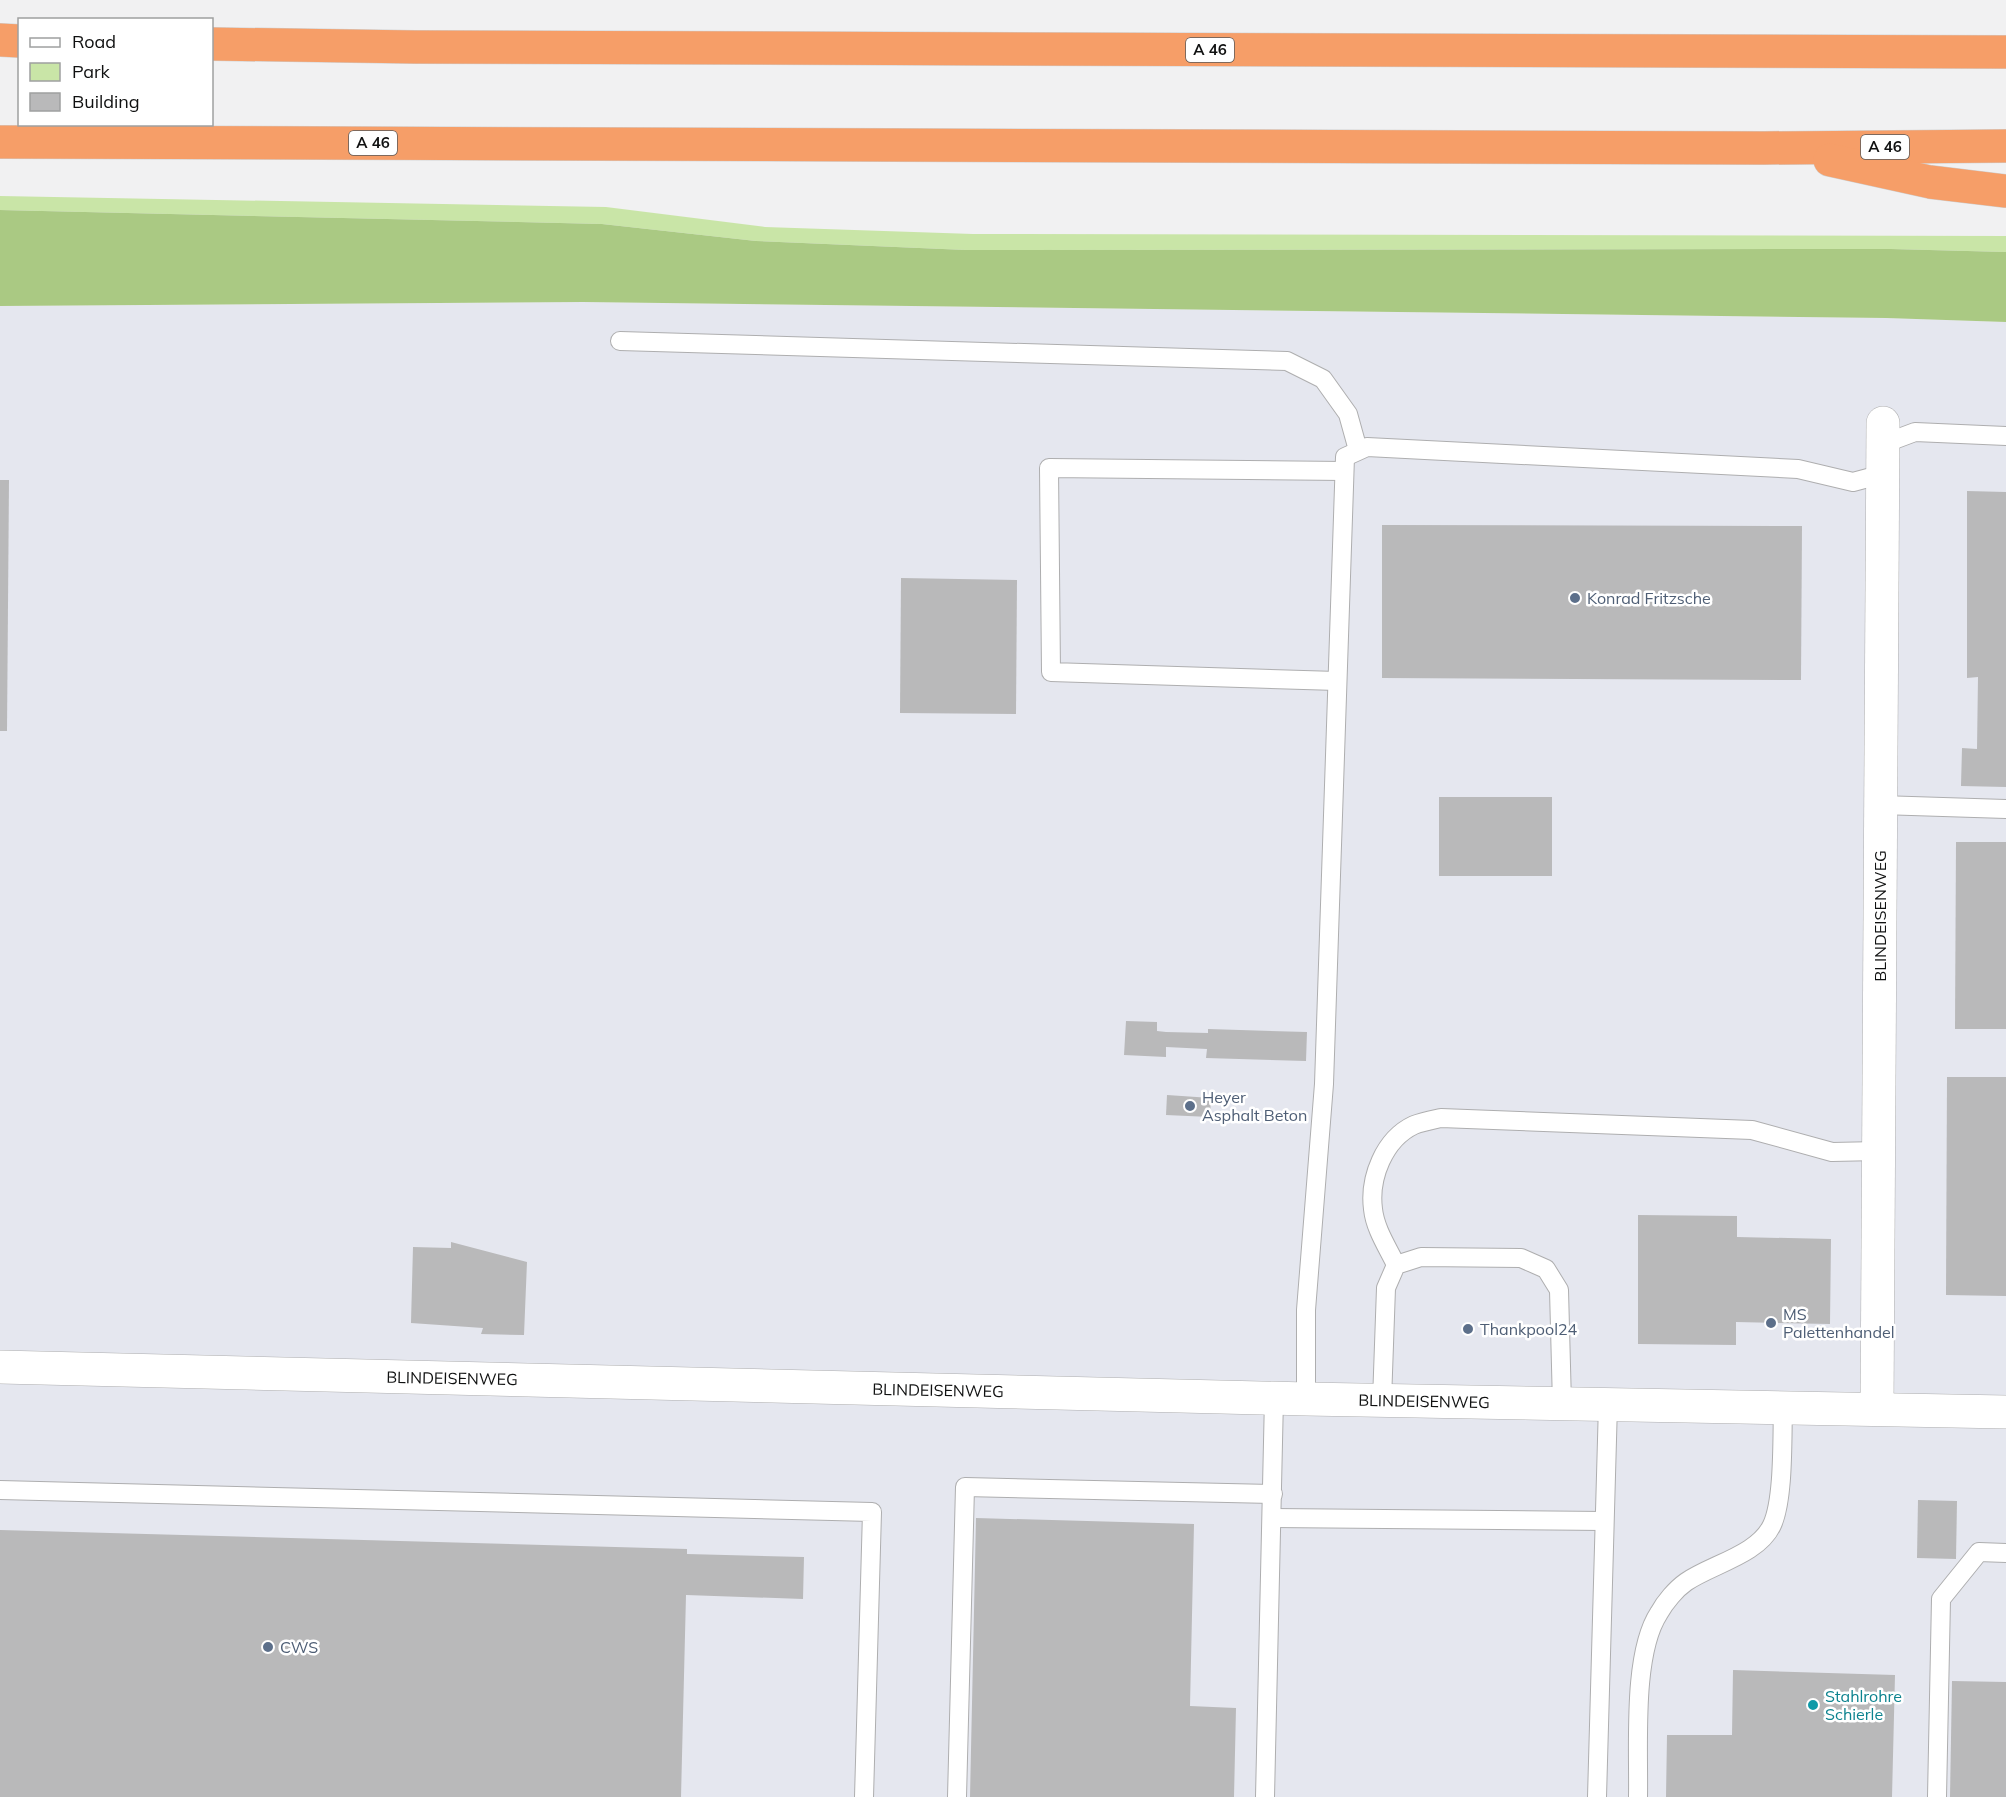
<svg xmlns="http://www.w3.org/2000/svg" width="2006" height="1797" font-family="Mulish,sans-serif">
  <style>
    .built { fill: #e5e7ef }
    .green { fill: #c9e5a7 }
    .forest { fill: #aac983 }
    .building { fill: #b9b9ba }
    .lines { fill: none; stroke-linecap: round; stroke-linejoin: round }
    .service-casing { stroke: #aeaeaf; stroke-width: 20 }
    .minor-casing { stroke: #aeaeaf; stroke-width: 34 }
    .motorway-casing { stroke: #cfcfcf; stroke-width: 34 }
    .service { stroke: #fff; stroke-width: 18 }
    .minor { stroke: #fff; stroke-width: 33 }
    .motorway { stroke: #f69e68; stroke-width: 33 }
    .service-dot { fill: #5c6f8a; stroke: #fff; stroke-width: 2 }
    .culture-dot { fill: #0f9aa8; stroke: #fff; stroke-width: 2 }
    .labels { text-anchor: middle; stroke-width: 5; stroke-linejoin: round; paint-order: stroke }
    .shield { fill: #fff; stroke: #585858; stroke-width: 1.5 }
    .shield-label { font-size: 15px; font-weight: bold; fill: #101111 }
    .service-label { font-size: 16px; fill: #4e5e75; stroke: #fff; text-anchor: start }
    .street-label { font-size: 16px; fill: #101111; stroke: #fff }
    .culture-label { font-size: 16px; fill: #0d838f; stroke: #fff; text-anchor: start }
  </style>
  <rect width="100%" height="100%" fill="#f1f1f2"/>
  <path class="built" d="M583 302 1886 318 2006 322V1797H0V306Z"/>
  <path class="green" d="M0 196 606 207 765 227 973 234 2006 236V252L1891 249 966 250 756 241 602 224 0 210Z"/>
  <path class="forest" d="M0 210 602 224 756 241 966 250 1891 249 2006 252V322L1886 318 583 302 0 306Z"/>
  <g class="building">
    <path d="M0 480H9L7 731H0Z"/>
    <path d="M1967 491 2006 492V787L1961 786 1962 748 1977 749 1978 677 1967 678Z"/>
    <path d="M1382 525 1802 526 1801 680 1382 678Z"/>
    <path d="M901 578 1017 580 1016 714 900 713Z"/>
    <rect x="1439" y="797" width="113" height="79"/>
    <path d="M1956 842H2006V1029H1955Z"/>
    <path d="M1126 1021 1157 1022V1031L1166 1032 1208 1033V1029L1307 1032 1306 1061 1206 1058 1207 1049 1166 1047V1057L1124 1055Z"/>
    <path d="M1947 1077H2006V1296L1946 1295Z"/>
    <path d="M1167 1095 1211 1098 1210 1117 1166 1115Z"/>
    <path d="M1638 1215 1737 1216V1237L1831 1239 1830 1324 1736 1322V1345L1638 1344Z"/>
    <path d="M451 1242 527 1262 524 1335 481 1334 483 1328 411 1323 413 1247 451 1248Z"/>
    <path d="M1918 1500 1957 1501 1956 1559 1917 1558Z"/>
    <path d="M976 1518 1194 1524 1190 1706 1236 1708 1234 1797H970Z"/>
    <path d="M0 1530 687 1549V1554L804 1557 803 1599 686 1595 681 1797H0Z"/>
    <path d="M1733 1670 1895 1675 1892 1797H1666L1667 1735H1732Z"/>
    <path d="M1952 1681 2006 1682V1797H1950Z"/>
  </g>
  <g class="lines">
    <defs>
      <g id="service">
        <path d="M620 341 1287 361 1323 379 1348 414 1358 450"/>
        <path d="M1883 444 1915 432 2006 436"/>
        <path d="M1337 681 1051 672 1049 468 1344 471"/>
        <path d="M1880 805 2006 809"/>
        <path d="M1396 1265C1388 1248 1375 1229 1373 1209 1369 1178 1384 1139 1414 1125 1422 1122 1432 1120 1441 1118L1752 1130 1832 1152 1878 1151"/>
        <path d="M1306 1399V1310L1324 1084 1345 457 1367 447 1798 469 1853 482 1883 474"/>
        <path d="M1382 1401 1386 1288 1396 1265 1421 1257 1521 1258 1546 1269 1559 1290 1562 1404"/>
        <path d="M0 1490 872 1512 864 1797"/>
        <path d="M1272 1518 1604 1521"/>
        <path d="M957 1797 965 1487 1273 1494"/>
        <path d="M1265 1797 1274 1398"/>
        <path d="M1597 1797 1608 1404"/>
        <path d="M1638 1797C1639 1747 1632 1654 1659 1613 1665 1602 1676 1589 1686 1582 1712 1564 1758 1555 1772 1525 1784 1499 1782 1438 1783 1407"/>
        <path d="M1937 1797 1941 1599 1979 1552 2006 1553"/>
      </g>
      <g id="minor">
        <path d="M0 1367 1306 1399 2006 1412"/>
        <path d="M1877 1409 1883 423"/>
      </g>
      <g id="motorway">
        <path d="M0 40 20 41"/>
        <path d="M212 44 415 47 2006 52"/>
        <path d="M0 142 1764 148 2006 146"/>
        <path d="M1830 160 1930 182 2006 191"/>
      </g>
    </defs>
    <use href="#service" class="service-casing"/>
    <use href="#minor" class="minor-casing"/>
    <use href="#motorway" class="motorway-casing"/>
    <use href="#service" class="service"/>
    <use href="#minor" class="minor"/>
    <use href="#motorway" class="motorway"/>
  </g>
  <g class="service-dot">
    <circle cx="1575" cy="598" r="6"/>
    <circle cx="1190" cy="1106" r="6"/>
    <circle cx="1771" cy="1323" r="6"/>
    <circle cx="1468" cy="1329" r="6"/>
    <circle cx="268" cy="1647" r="6"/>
  </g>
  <circle class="culture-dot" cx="1813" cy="1705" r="6"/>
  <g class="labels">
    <g class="shield">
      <rect x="1186" y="38" width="48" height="24" rx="4.5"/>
      <rect x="349" y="131" width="48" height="24" rx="4.5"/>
      <rect x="1861" y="135" width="48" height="24" rx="4.5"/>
    </g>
    <g class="shield-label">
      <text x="1210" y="55">A 46</text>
      <text x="373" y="148">A 46</text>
      <text x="1885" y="152">A 46</text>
    </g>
    <g class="service-label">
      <text x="1587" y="604">Konrad Fritzsche</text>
      <text x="1202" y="1103">Heyer<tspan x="1202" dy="18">Asphalt Beton</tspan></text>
      <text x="1783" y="1320">MS<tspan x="1783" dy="18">Palettenhandel</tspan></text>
      <text x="1480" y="1335">Thankpool24</text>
      <text x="280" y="1653">CWS</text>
    </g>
    <g class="street-label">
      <text transform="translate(1880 916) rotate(-90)" y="6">BLINDEISENWEG</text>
      <text transform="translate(452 1378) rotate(1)" y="6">BLINDEISENWEG</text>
      <text transform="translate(938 1390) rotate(1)" y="6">BLINDEISENWEG</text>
      <text transform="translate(1424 1401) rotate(1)" y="6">BLINDEISENWEG</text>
    </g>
    <g class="culture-label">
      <text x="1825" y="1702">Stahlrohre<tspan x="1825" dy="18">Schierle</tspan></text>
    </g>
  </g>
  <rect x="18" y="18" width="195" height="108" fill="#ffffff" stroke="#9fa0a0" stroke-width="1.5"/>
  <rect x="30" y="38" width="30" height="9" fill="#ffffff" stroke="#9fa0a0" stroke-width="1.5"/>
  <text x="72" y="48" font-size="18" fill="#101111">Road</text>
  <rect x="30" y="63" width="30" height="18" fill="#c9e5a7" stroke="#9fa0a0" stroke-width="1.5"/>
  <text x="72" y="78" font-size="18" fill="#101111">Park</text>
  <rect x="30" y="93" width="30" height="18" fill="#b9b9ba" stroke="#9fa0a0" stroke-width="1.5"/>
  <text x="72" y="108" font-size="18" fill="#101111">Building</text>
</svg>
